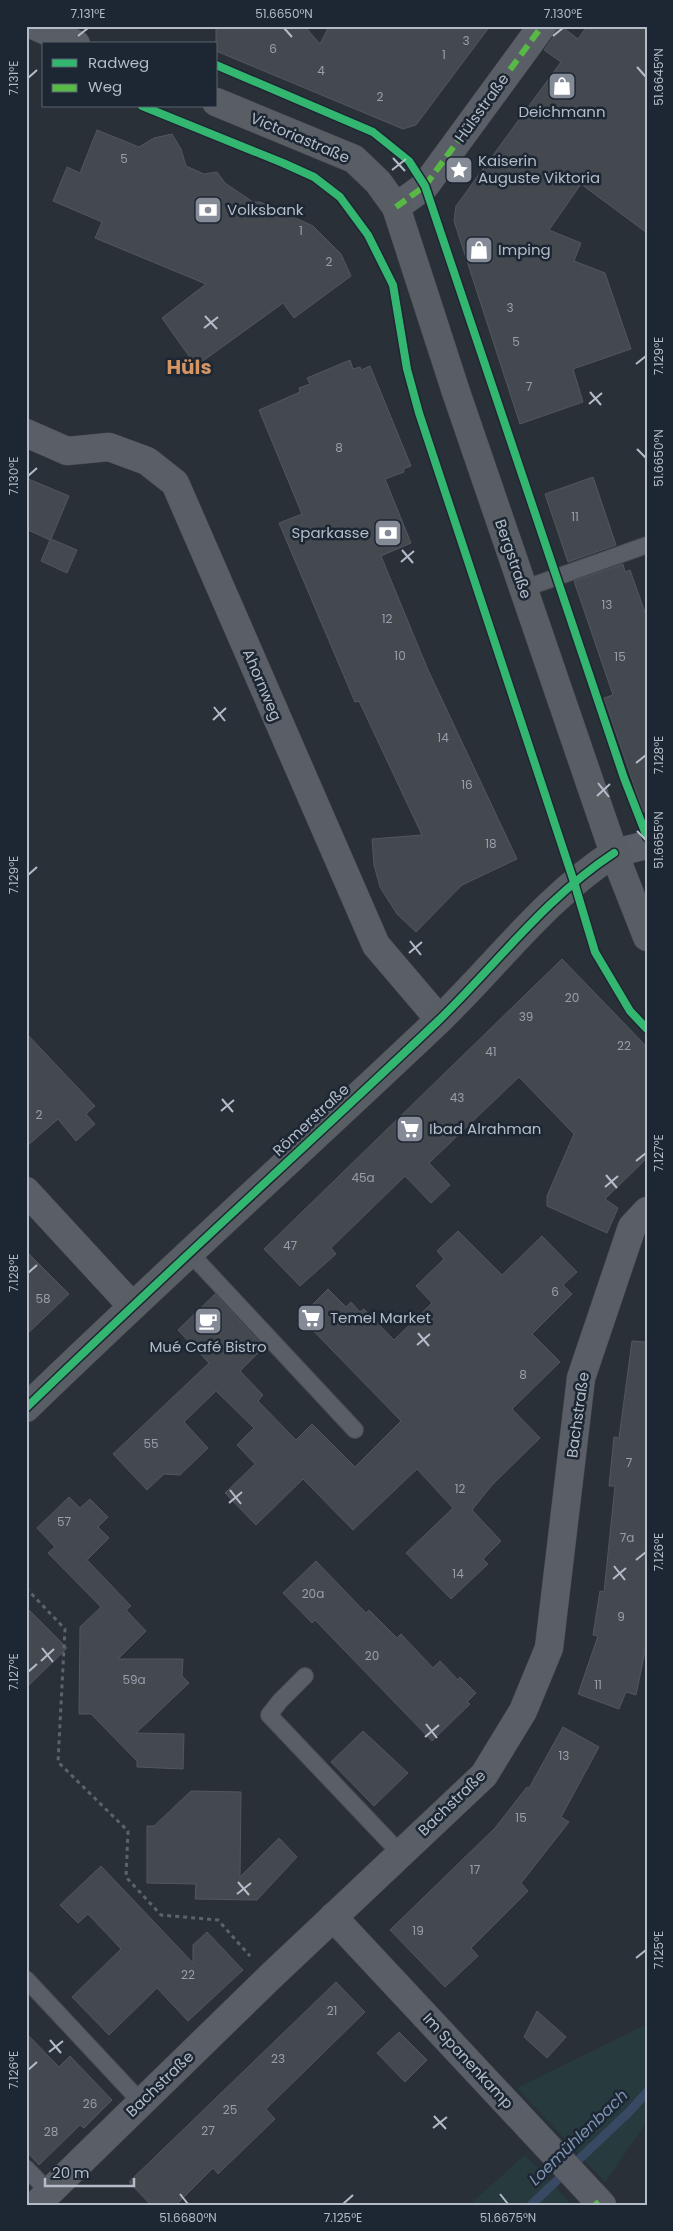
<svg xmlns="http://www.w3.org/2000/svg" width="673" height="2231" font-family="Poppins,sans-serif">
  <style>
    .grass { fill: #273a3e }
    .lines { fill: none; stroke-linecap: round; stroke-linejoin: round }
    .stream { stroke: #384963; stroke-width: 9 }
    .building { fill: #444950; stroke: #52575f }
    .lane-casing { stroke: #484c53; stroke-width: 18 }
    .street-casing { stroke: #484c53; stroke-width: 29 }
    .secondary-casing { stroke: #484c53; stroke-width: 29 }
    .path { stroke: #5d636a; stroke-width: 3; stroke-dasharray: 4 4; stroke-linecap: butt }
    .lane { stroke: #5a5e66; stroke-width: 16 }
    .street { stroke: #5a5e66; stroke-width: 28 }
    .secondary { stroke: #595d64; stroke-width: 28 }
    .quiet { stroke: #58b947; stroke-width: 6; stroke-dasharray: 12 6; stroke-linecap: butt }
    .cycleway-casing { stroke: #1d2633; stroke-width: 11 }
    .cycleway { stroke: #33b770; stroke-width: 8 }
    .ticks { fill: none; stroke: #b4bcc9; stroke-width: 2 }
    .labels { text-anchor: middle; stroke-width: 5; stroke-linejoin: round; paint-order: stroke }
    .number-label { font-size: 12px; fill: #989fab }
    .street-label { font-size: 15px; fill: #b4bcc9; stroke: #1d2633 }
    .poi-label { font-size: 15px; fill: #b4bcc9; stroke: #1d2633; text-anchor: start }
    .water-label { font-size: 16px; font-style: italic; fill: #7c92b1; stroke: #1d2633 }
    .district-label { font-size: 20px; font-weight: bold; fill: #d59563; stroke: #1d2633 }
    .neatline { fill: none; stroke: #b4bcc9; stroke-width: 2 }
    .ticks-label { font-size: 12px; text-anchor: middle; fill: #b4bcc9 }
  </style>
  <rect width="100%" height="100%" fill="#2a3038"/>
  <g class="grass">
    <path d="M647 2024V2122L605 2182 517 2088Z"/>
    <path d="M525 2155 572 2205H469Z"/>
  </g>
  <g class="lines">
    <path class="stream" d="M531 2205 630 2111 647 2092"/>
  </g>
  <g class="building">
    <path d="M216 26H301L307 29 320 44 329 26H490L416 125 403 129 216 51Z"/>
    <path d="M557 26H561L578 39 587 26H647V233L581 184 549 230 581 243 574 261 605 273 631 349 573 369 583 402 520 424 454 221 456 206 561 62 544 50 555 35Z"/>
    <path d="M97 130 139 147 154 138 172 134 181 149 186 166 204 174 217 172 225 183 253 202H260L313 226 341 254 351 276 294 318 283 303 196 366 162 318 206 284 95 238 102 222 53 201 67 167 80 173Z"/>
    <path d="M350 360 353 369 360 367 361 370 370 366 411 466 403 469 404 472 385 479 411 543 381 556 428 670 517 859 462 885 416 932 397 914 380 887 374 865 372 839 422 835 359 701 355 702 279 523 302 514 259 410 300 392 299 388 310 384 307 378Z"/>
    <path d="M593 477 616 545 568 562 545 494Z"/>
    <path d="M26 478 69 496 51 539 77 550 67 573 41 561 50 540 26 529Z"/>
    <path d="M623 564 625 572 630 570 647 618V811L643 812 604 698 613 695 574 581Z"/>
    <path d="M562 959 647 1047V1158L605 1199 618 1208 607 1233 547 1206V1196L574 1134 519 1077 429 1163 450 1185 431 1203 405 1176 331 1248 336 1254 300 1286 264 1249Z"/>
    <path d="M26 1033 95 1106 86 1114 95 1124 76 1141 58 1119 26 1147Z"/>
    <path d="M458 1231 502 1275 542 1236 577 1272 563 1285 572 1294 532 1334 560 1362 512 1409 540 1438 492 1485 472 1510 501 1541 483 1559 488 1564 451 1599 406 1553 453 1508 417 1469 353 1530 303 1479 256 1525 225 1493 255 1464 237 1445 254 1428 216 1391 184 1422 208 1448 180 1475 164 1474 147 1490 113 1454 209 1363 178 1330 215 1294 264 1347 240 1371 263 1395 258 1401 296 1440 312 1424 355 1467 401 1421 300 1317 328 1289 346 1307 351 1302 360 1312 364 1309 394 1340 432 1303 416 1286 444 1259 437 1251Z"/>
    <path d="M26 1251 69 1294 26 1335Z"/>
    <path d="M632 1341 647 1342V1641L636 1695 626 1692 619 1709 578 1694 598 1636 593 1635 600 1591 604 1592 615 1486H609L614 1437 619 1438Z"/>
    <path d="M69 1497 80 1508 90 1499 108 1517 98 1527 109 1538 87 1560 131 1606 126 1610 146 1631 118 1659H183L182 1676 189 1683 136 1733 184 1734 183 1769 137 1767V1761L91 1714H79L80 1627 101 1607 48 1553 55 1547 37 1528Z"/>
    <path d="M316 1561 366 1613 369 1610 397 1638 401 1634 433 1668 440 1661 458 1680 460 1677 476 1693 467 1702 470 1704 432 1741 315 1620 312 1623 283 1593Z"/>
    <path d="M26 1607 67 1648 26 1688Z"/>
    <path d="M563 1727 599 1747 561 1817 569 1822 521 1883 528 1891 471 1948 478 1956 445 1987 390 1930 495 1828 527 1787 529 1788Z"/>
    <path d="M363 1731 408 1773 374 1806 331 1762Z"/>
    <path d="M191 1791 241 1792 240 1877 279 1838 297 1857 257 1900 195 1899 196 1884 147 1883V1826H154Z"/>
    <path d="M101 1866 193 1963V1945L207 1932 243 1970 188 2021 157 1988 109 2035 72 1997 121 1949 88 1914 78 1923 60 1905Z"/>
    <path d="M336 1982 365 2012 266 2109 275 2119 218 2174 213 2168 176 2205H151L129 2182Z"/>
    <path d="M537 2011 566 2037 547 2058 524 2037Z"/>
    <path d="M399 2032 427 2060 405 2082 377 2053Z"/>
    <path d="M26 2033 59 2067 70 2056 112 2100 84 2128 80 2125 39 2165 26 2151Z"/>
  </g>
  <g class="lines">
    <defs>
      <g id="lane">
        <path d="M523 589 647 545"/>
        <path d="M189 1252 355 1430"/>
        <path d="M305 1676 280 1701 269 1715 400 1853"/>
        <path d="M26 1979 141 2102"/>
        <path d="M26 2168 49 2192"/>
      </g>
      <g id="street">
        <path d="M396 207 425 186 542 26"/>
        <path d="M26 433 67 451 109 447 147 461 175 483 376 945 439 1019"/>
        <path d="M614 853 647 845"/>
        <path d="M26 1191 132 1306"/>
        <path d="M333 1917 602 2205"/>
        <path d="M36 2205 270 1977 484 1775 523 1711 549 1648 581 1378 632 1227 647 1211"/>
      </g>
      <g id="secondary">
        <path d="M35 26 76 44"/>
        <path d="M216 102 354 159 378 182 396 207 456 392 614 853 647 937"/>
        <path d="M26 1408C161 1277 301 1151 438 1021 497 964 545 898 614 853"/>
      </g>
    </defs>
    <use href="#lane" class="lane-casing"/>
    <use href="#street" class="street-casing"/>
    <use href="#secondary" class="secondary-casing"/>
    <path class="path" d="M26 1588 65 1629 58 1762 128 1831 126 1877 161 1915 218 1920 250 1956"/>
    <use href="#lane" class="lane"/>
    <use href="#street" class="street"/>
    <use href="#secondary" class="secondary"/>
    <g class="quiet">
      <path d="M396 207 425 186 542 26"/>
      <path d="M595 2205 599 2202"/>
    </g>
    <defs>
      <g id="cycleway">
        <path d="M216 65 373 132 409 161 425 186 624 778 647 837"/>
        <path d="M142 106 283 163 314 177 340 197 368 235 393 285 407 369 419 413 574 882 595 952 630 1011 647 1029"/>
        <path d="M26 1408C161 1277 301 1151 438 1021 497 964 545 898 614 853"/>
      </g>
    </defs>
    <use href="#cycleway" class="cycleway-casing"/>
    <use href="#cycleway" class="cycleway"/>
  </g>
  <path class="ticks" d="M284 28 292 37M78 36 88 28M553 36 563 28M637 67 646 77M28 78 37 70M393 158 405 171M392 170 406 159M205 316 217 329M204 328 218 317M636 364 646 356M590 392 601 405M589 404 602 393M637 449 646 458M28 476 37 468M402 550 413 563M401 562 414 551M214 707 225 721M213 720 226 708M636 763 646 755M598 783 609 797M597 796 610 784M637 831 646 840M28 875 37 867M410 941 421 955M409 953 422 942M222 1099 233 1112M221 1111 234 1100M636 1161 646 1153M606 1175 617 1188M605 1187 618 1176M28 1273 37 1265M418 1333 429 1346M417 1345 430 1334M230 1490 241 1504M229 1503 242 1492M636 1560 646 1552M614 1566 625 1580M613 1579 626 1568M42 1648 53 1662M41 1661 54 1649M28 1672 37 1664M426 1724 437 1738M425 1737 439 1725M238 1882 249 1895M237 1894 251 1883M636 1958 646 1950M50 2040 61 2053M49 2052 63 2041M28 2070 37 2062M434 2116 446 2129M433 2128 447 2117M180 2194 188 2204M500 2194 508 2204M343 2204 353 2195"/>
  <defs>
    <symbol id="shop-square" viewBox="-11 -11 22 22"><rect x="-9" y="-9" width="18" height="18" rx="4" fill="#848b96" stroke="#1d2633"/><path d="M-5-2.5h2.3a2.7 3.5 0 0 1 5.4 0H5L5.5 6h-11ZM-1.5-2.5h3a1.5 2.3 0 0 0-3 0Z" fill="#fff"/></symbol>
    <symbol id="sight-square" viewBox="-11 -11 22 22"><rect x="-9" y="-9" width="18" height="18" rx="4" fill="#848b96" stroke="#1d2633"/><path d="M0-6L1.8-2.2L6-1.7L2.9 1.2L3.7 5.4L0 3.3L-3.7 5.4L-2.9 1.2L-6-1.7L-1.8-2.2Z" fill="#fff"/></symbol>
    <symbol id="bank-square" viewBox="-11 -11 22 22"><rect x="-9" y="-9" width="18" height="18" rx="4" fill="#848b96" stroke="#1d2633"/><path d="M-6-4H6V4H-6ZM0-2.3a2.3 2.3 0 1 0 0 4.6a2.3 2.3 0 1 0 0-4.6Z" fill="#fff"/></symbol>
    <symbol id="supermarket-square" viewBox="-11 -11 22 22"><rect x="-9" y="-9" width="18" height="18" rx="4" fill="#848b96" stroke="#1d2633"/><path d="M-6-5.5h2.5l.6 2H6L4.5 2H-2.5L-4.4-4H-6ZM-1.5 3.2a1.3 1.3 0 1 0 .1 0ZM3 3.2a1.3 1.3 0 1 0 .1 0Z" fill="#fff"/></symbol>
    <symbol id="cafe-square" viewBox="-11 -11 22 22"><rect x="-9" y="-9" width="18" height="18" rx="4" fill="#848b96" stroke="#1d2633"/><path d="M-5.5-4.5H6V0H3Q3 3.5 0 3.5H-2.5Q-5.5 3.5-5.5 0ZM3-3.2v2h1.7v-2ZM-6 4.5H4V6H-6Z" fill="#fff"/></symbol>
  </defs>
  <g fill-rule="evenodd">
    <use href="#shop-square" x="546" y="70" width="32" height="32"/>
    <use href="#sight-square" x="443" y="154" width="32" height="32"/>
    <use href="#bank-square" x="192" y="194" width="32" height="32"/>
    <use href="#shop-square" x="463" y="234" width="32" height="32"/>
    <use href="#bank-square" x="372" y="517" width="32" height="32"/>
    <use href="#supermarket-square" x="394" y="1113" width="32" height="32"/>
    <use href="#supermarket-square" x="295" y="1302" width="32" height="32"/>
    <use href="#cafe-square" x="192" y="1305" width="32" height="32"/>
  </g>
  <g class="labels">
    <g class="number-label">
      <text x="466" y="45">3</text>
      <text x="273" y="53">6</text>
      <text x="444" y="59">1</text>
      <text x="321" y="75">4</text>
      <text x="380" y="101">2</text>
      <text x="124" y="163">5</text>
      <text x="301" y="235">1</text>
      <text x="329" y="266">2</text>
      <text x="510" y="312">3</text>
      <text x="516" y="346">5</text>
      <text x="529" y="391">7</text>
      <text x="339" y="452">8</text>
      <text x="575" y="521">11</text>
      <text x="607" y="609">13</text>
      <text x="387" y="623">12</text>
      <text x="400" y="660">10</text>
      <text x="620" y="661">15</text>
      <text x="443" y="742">14</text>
      <text x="467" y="789">16</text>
      <text x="491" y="848">18</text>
      <text x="572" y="1002">20</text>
      <text x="526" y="1021">39</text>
      <text x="624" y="1050">22</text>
      <text x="491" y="1056">41</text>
      <text x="457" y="1102">43</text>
      <text x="39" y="1119">2</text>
      <text x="363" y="1182">45a</text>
      <text x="290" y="1250">47</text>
      <text x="555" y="1296">6</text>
      <text x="43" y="1303">58</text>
      <text x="523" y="1379">8</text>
      <text x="151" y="1448">55</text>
      <text x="629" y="1467">7</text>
      <text x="460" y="1493">12</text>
      <text x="64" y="1526">57</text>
      <text x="627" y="1542">7a</text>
      <text x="458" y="1578">14</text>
      <text x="313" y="1598">20a</text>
      <text x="621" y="1621">9</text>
      <text x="372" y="1660">20</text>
      <text x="134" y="1684">59a</text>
      <text x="598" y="1689">11</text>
      <text x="564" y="1760">13</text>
      <text x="521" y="1822">15</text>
      <text x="475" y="1874">17</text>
      <text x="418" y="1935">19</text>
      <text x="188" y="1979">22</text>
      <text x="332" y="2015">21</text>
      <text x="278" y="2063">23</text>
      <text x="90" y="2108">26</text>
      <text x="230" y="2114">25</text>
      <text x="208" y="2135">27</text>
      <text x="51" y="2136">28</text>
    </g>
    <g class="street-label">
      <text transform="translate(482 108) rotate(-54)" y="5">Hülsstraße</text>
      <text transform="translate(300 138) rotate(23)" y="5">Victoriastraße</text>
      <text transform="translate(513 559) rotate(71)" y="5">Bergstraße</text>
      <text transform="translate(262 685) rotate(67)" y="5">Ahornweg</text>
      <text transform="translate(311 1120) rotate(-43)" y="5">Römerstraße</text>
      <text transform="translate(578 1415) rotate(-82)" y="5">Bachstraße</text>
      <text transform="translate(452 1803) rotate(-44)" y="5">Bachstraße</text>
      <text transform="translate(468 2061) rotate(47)" y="5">Im Spanenkamp</text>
      <text transform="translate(160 2084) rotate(-44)" y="5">Bachstraße</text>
    </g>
    <g class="poi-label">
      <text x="562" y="117" text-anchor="middle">Deichmann</text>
      <text x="478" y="166">Kaiserin<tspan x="478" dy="17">Auguste Viktoria</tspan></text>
      <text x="227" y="215">Volksbank</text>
      <text x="498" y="255">Imping</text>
      <text x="369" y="538" text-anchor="end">Sparkasse</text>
      <text x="429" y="1134">Ibad Alrahman</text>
      <text x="330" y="1323">Temel Market</text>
      <text x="208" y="1352" text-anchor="middle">Mué Café Bistro</text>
    </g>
    <g class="water-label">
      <text transform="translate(578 2137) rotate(-44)" y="6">Loemühlenbach</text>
    </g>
    <g class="district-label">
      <text x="189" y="374">Hüls</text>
    </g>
  </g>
  <rect width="673" height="2231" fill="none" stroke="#1d2633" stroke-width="55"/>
  <rect x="42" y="42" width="175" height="65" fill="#1d2633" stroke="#59626f"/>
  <rect x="52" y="59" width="25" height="8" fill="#33b770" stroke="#59626f"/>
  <text x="88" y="68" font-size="15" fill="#b4bcc9">Radweg</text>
  <rect x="52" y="84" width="25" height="8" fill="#58b947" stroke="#59626f"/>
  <text x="88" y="92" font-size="15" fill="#b4bcc9">Weg</text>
  <path d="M45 2178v8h89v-8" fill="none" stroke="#b4bcc9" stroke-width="2.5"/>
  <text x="52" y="2178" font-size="15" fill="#b4bcc9" stroke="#1d2633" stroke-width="4" paint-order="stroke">20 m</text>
  <rect x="28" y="28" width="618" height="2176" class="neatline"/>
  <g class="ticks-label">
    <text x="88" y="18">7.131°E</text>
    <text x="284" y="18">51.6650°N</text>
    <text x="563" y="18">7.130°E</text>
    <text transform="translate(659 77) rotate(-90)" y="4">51.6645°N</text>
    <text transform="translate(14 78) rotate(-90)" y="4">7.131°E</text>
    <text transform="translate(659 356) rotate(-90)" y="4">7.129°E</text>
    <text transform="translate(659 458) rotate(-90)" y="4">51.6650°N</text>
    <text transform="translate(14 476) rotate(-90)" y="4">7.130°E</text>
    <text transform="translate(659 755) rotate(-90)" y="4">7.128°E</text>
    <text transform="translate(659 840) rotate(-90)" y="4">51.6655°N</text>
    <text transform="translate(14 875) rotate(-90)" y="4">7.129°E</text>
    <text transform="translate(659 1153) rotate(-90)" y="4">7.127°E</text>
    <text transform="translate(14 1273) rotate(-90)" y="4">7.128°E</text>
    <text transform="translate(659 1552) rotate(-90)" y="4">7.126°E</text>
    <text transform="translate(14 1672) rotate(-90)" y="4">7.127°E</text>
    <text transform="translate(659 1950) rotate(-90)" y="4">7.125°E</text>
    <text transform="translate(14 2070) rotate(-90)" y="4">7.126°E</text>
    <text x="188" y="2222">51.6680°N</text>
    <text x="343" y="2222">7.125°E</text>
    <text x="508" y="2222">51.6675°N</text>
  </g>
</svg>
